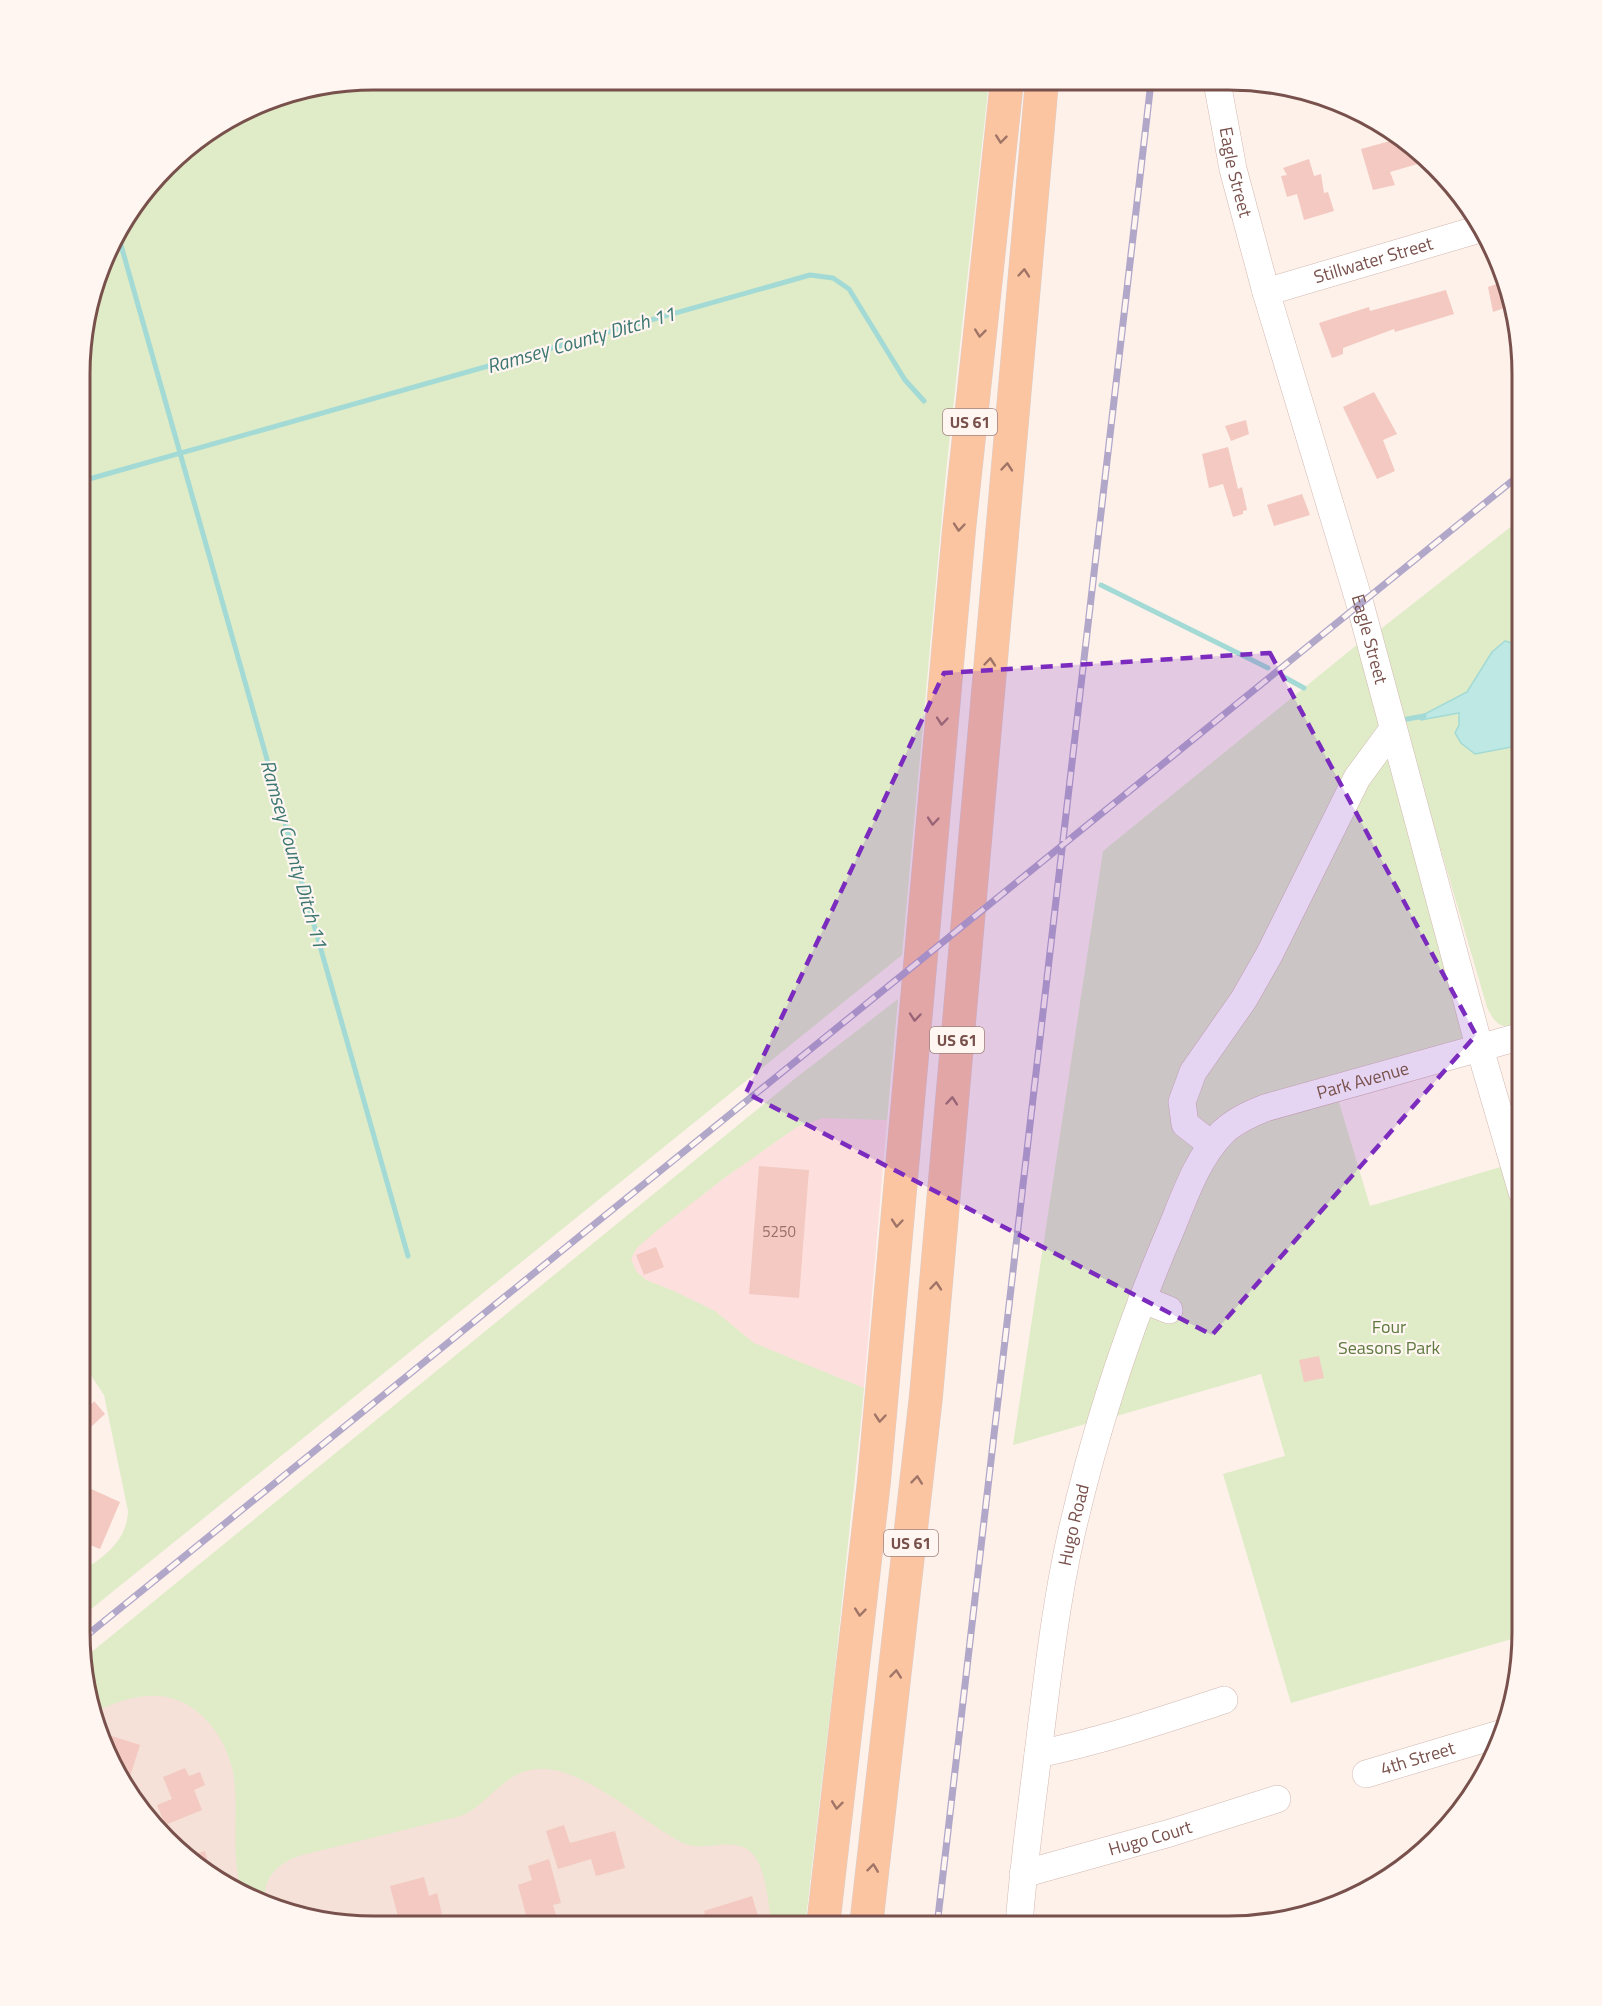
<svg xmlns="http://www.w3.org/2000/svg" width="1602" height="2006" font-family="'Titillium Web',sans-serif">
  <style>
    .residential { fill: #f5e1d8 }
    .commercial { fill: #fde0de }
    .green { fill: #dfecc7 }
    .water { fill: #bde8e4; stroke: #a3dad5; stroke-width: 1.5 }
    .lines { fill: none; stroke-linecap: round; stroke-linejoin: round }
    .stream { stroke: #a3dad5; stroke-width: 5 }
    .building { fill: #f3c9c1 }
    .minor-casing { stroke: #d3b8b1; stroke-width: 28 }
    .major-casing { stroke: #d9cecd; stroke-width: 34 }
    .minor { stroke: #fff; stroke-width: 27 }
    .major { stroke: #fcc5a2; stroke-width: 33 }
    .rail-casing { stroke: #b1a7c9; stroke-width: 7 }
    .rail { stroke: #fff6f1; stroke-width: 4.5; stroke-dasharray: 14; stroke-linecap: butt }
    .oneway { stroke: #a07466 }
    .marked { fill: #7b2cbf; fill-opacity: 0.2; stroke: #7b2cbf; stroke-width: 4.5; stroke-dasharray: 12 8; stroke-linejoin: round }
    .labels { text-anchor: middle; stroke-width: 4.5; stroke-linejoin: round; paint-order: stroke }
    .number-label { font-size: 15px; fill: #986f69 }
    .shield { fill: #fff6f1; stroke: #a1827e; stroke-width: 1.5 }
    .shield-label { font-size: 16px; font-weight: bold; fill: #79514c }
    .street-label { font-size: 18px; fill: #79514c; stroke: #fff6f1 }
    .park-label { font-size: 18px; fill: #5f7a41; stroke: #fff6f1 }
    .water-label { font-size: 20px; font-style: italic; fill: #3c7772; stroke: #fff6f1 }
    .rim { fill: none; stroke: #79514c; stroke-width: 3 }
  </style>
  <rect width="100%" height="100%" fill="#fdf1ea"/>
  <path class="residential" d="M520 1310 861 1422 805 1926H355L280 1911 211 1877 153 1826 119 1779 90 1708 84 1664Z"/>
  <path class="commercial" d="M897 1003 861 1422 571 1269Z"/>
  <g class="green">
    <path d="M374 80 989 81 946 472 902 955 80 1618V1573C103 1557 127 1542 128 1511L104 1395 90 1374 80 1366 82 336 119 227 180 152 279 95Z"/>
    <path d="M1522 518V1026C1502 1029 1495 1025 1487 1007L1377 632Z"/>
    <path d="M1358 644 1468 1034 1460 1042 1233 1112 1089 1423 1013 1445 1103 851Z"/>
    <path d="M898 999 887 1120 823 1118 797 1127 723 1179 655 1232 636 1249 631 1259 636 1271 646 1280 674 1291 715 1311 754 1343 864 1388 834 1679 805 1926H772C768 1906 767 1867 751 1852 731 1835 702 1854 681 1842 641 1821 582 1765 537 1769 504 1771 489 1804 461 1816L302 1855C279 1862 259 1879 267 1905L242 1892C230 1853 239 1817 234 1778 229 1740 199 1698 158 1696 135 1694 112 1704 92 1713L83 1659 797 1077Z"/>
    <path d="M1338 1099 1370 1206 1507 1165 1522 1217V1636L1291 1703 1223 1474 1285 1456 1261 1374 1113 1417 1192 1197 1217 1158 1237 1138 1266 1121Z"/>
  </g>
  <path class="water" d="M1505 641 1519 645 1522 651V745L1475 754 1461 743 1455 733 1459 725V713L1421 720 1419 717 1467 692 1492 652Z"/>
  <g class="lines">
    <g class="stream">
      <path d="M117 231 408 1256"/>
      <path d="M82 481 810 275 833 278 849 289 905 380 924 401"/>
      <path d="M1101 585 1268 668"/>
      <path d="M1284 677 1304 688"/>
      <path d="M1402 720 1424 716"/>
    </g>
  </g>
  <g class="building">
    <path d="M1401 138 1428 161 1390 172 1395 185 1373 190 1361 149Z"/>
    <path d="M1309 159 1314 176 1321 174 1324 193 1328 192 1334 211 1304 220 1297 194 1287 197 1281 176 1287 175 1283 168Z"/>
    <path d="M1505 281 1513 305 1493 312 1488 287Z"/>
    <path d="M1446 290 1454 314 1395 332 1394 329 1343 348V354L1332 358 1319 323 1369 307 1370 311Z"/>
    <path d="M1374 392 1397 434 1383 440 1395 471 1377 479 1343 407Z"/>
    <path d="M1246 420 1249 434 1231 441 1225 426Z"/>
    <path d="M1228 447 1238 489 1242 487 1247 510 1243 511V514L1233 517 1223 484 1209 488 1202 454Z"/>
    <path d="M1302 494 1310 515 1274 526 1267 505Z"/>
    <path d="M759 1166 809 1170 799 1298 749 1294Z"/>
    <path d="M656 1247 664 1267 644 1275 636 1255Z"/>
    <path d="M1319 1356 1324 1378 1304 1382 1299 1360Z"/>
    <path d="M80 1391 92 1404 94 1401 105 1414 80 1437Z"/>
    <path d="M80 1484 120 1502 100 1549 80 1541Z"/>
    <path d="M99 1732 140 1745 126 1789 119 1779Z"/>
    <path d="M185 1768 189 1776 200 1772 205 1785 194 1790 202 1810 165 1825 157 1805 172 1799 163 1777Z"/>
    <path d="M564 1825 570 1843 615 1831 625 1868 596 1876 591 1859 558 1869 546 1831Z"/>
    <path d="M205 1851 212 1878 187 1856Z"/>
    <path d="M549 1859 561 1903 553 1905 559 1926H529L518 1885 532 1880 528 1866Z"/>
    <path d="M424 1877 429 1896 437 1893 442 1914 415 1922V1920L400 1924 390 1886Z"/>
    <path d="M752 1896 758 1916 725 1926H679V1922L705 1914 704 1911Z"/>
  </g>
  <g class="lines">
    <defs>
      <g id="minor">
        <path id="s1" d="M1217 82 1233 169 1266 292 1360 604 1478 1042 1522 1192"/>
        <path id="s2" d="M1266 292 1483 228"/>
        <path d="M1212 1145 1185 1124 1182 1102 1193 1072 1244 999 1269 955 1357 778 1393 729"/>
        <path d="M1142 1299 1169 1310"/>
        <path d="M1038 1754C1102 1741 1163 1720 1224 1700"/>
        <path id="s3" d="M1366 1774 1503 1733"/>
        <path id="s4" d="M1023 1874 1170 1833 1277 1799"/>
        <path id="s5" d="M1019 1926C1023 1868 1031 1812 1038 1754 1047 1681 1055 1607 1071 1535 1094 1435 1126 1335 1166 1241 1182 1205 1194 1162 1222 1133 1234 1121 1250 1114 1265 1108L1522 1036"/>
      </g>
      <g id="major">
        <path d="M823 1926 874 1481 959 530 1007 81"/>
        <path d="M866 1926 926 1396 1042 81"/>
      </g>
    </defs>
    <use href="#minor" class="minor-casing"/>
    <use href="#major" class="major-casing"/>
    <use href="#minor" class="minor"/>
    <use href="#major" class="major"/>
    <defs>
      <g id="rail">
        <path d="M81 1640 1522 473"/>
        <path d="M937 1926 1151 82"/>
      </g>
    </defs>
    <use href="#rail" class="rail-casing"/>
    <use href="#rail" class="rail"/>
  </g>
  <defs><path id="oneway-chevron" d="M-2-3.5L2.5 0L-2 3.5" fill="none" stroke-width="1.6" stroke-linecap="round" stroke-linejoin="round" transform="scale(1.5)"/></defs>
  <g class="oneway">
    <use href="#oneway-chevron" transform="translate(1001 139) rotate(96)"/>
    <use href="#oneway-chevron" transform="translate(1024 273) rotate(-85)"/>
    <use href="#oneway-chevron" transform="translate(980 333) rotate(96)"/>
    <use href="#oneway-chevron" transform="translate(1007 467) rotate(-85)"/>
    <use href="#oneway-chevron" transform="translate(959 527) rotate(95)"/>
    <use href="#oneway-chevron" transform="translate(990 662) rotate(-85)"/>
    <use href="#oneway-chevron" transform="translate(942 721) rotate(95)"/>
    <use href="#oneway-chevron" transform="translate(933 821) rotate(95)"/>
    <use href="#oneway-chevron" transform="translate(915 1017) rotate(95)"/>
    <use href="#oneway-chevron" transform="translate(952 1101) rotate(-85)"/>
    <use href="#oneway-chevron" transform="translate(897 1223) rotate(95)"/>
    <use href="#oneway-chevron" transform="translate(936 1286) rotate(-85)"/>
    <use href="#oneway-chevron" transform="translate(880 1418) rotate(95)"/>
    <use href="#oneway-chevron" transform="translate(917 1480) rotate(-84)"/>
    <use href="#oneway-chevron" transform="translate(860 1612) rotate(96)"/>
    <use href="#oneway-chevron" transform="translate(896 1674) rotate(-84)"/>
    <use href="#oneway-chevron" transform="translate(837 1805) rotate(97)"/>
    <use href="#oneway-chevron" transform="translate(873 1868) rotate(-83)"/>
  </g>
  <path class="marked" d="M1270 653 1476 1035 1212 1335 746 1093 944 673Z"/>
  <g class="labels">
    <g class="number-label">
      <text x="779" y="1237">5250</text>
    </g>
    <g class="shield">
      <rect x="943" y="409" width="54" height="26" rx="4.5"/>
      <rect x="930" y="1027" width="54" height="26" rx="4.5"/>
      <rect x="884" y="1530" width="54" height="26" rx="4.5"/>
    </g>
    <g class="shield-label">
      <text x="970" y="428">US 61</text>
      <text x="957" y="1046">US 61</text>
      <text x="911" y="1549">US 61</text>
    </g>
    <g class="street-label">
      <text dy="6" stroke="none"><textPath href="#s1" startOffset="92">Eagle Street</textPath></text>
      <text dy="6" stroke="none"><textPath href="#s2" startOffset="112">Stillwater Street</textPath></text>
      <text dy="6" stroke="none"><textPath href="#s1" startOffset="578">Eagle Street</textPath></text>
      <text dy="6" stroke="none"><textPath href="#s5" startOffset="978">Park Avenue</textPath></text>
      <text dy="6" stroke="none"><textPath href="#s5" startOffset="405">Hugo Road</textPath></text>
      <text dy="6" stroke="none"><textPath href="#s3" startOffset="54">4th Street</textPath></text>
      <text dy="6" stroke="none"><textPath href="#s4" startOffset="132">Hugo Court</textPath></text>
    </g>
    <g class="park-label">
      <text x="1389" y="1333">Four<tspan x="1389" dy="21">Seasons Park</tspan></text>
    </g>
    <g class="water-label">
      <text transform="translate(581 340) rotate(-16)" y="7">Ramsey County Ditch 11</text>
      <text transform="translate(294 854) rotate(74)" y="7">Ramsey County Ditch 11</text>
    </g>
  </g>
  <path d="M0 0H1602V2006H0ZM374 90H1228A284 284 0 0 1 1512 374V1632A284 284 0 0 1 1228 1916H374A284 284 0 0 1 90 1632V374A284 284 0 0 1 374 90Z" fill="#fff6f1" fill-rule="evenodd"/>
  <path class="rim" d="M374 90H1228A284 284 0 0 1 1512 374V1632A284 284 0 0 1 1228 1916H374A284 284 0 0 1 90 1632V374A284 284 0 0 1 374 90Z"/>
</svg>
